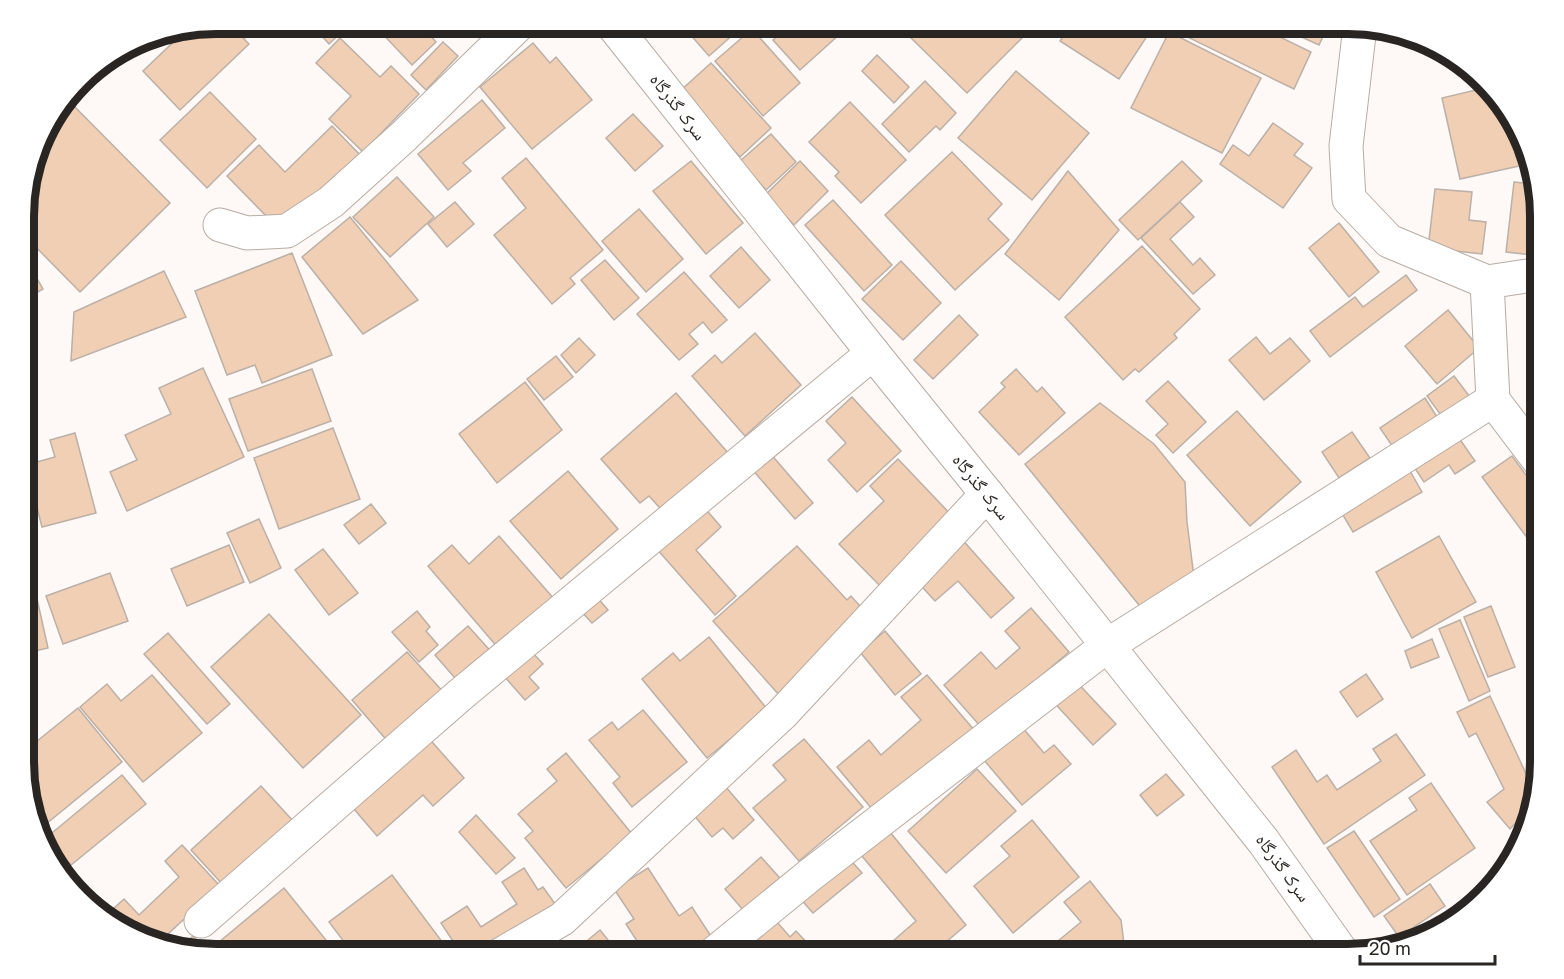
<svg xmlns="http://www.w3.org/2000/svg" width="1564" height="979" font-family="'Golos Text','Noto Naskh Arabic',sans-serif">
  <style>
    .building { fill: #f1cfb4; stroke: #bbb0a7; stroke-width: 1.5 }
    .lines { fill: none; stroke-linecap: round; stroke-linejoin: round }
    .minor-casing { stroke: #b7aca3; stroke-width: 35 }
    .tertiary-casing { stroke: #b7aca3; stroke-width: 35 }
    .minor { stroke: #fff; stroke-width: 33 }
    .tertiary { stroke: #fff; stroke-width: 33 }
    .labels { text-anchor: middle; stroke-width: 4.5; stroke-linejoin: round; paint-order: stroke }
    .street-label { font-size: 18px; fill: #292522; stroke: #fff }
    .rim { fill: none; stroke: #292522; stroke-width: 8 }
  </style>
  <rect width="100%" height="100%" fill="#fef9f6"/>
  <g class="building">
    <path d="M216 24H229L249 44 180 110 143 71 186 30Z"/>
    <path d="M232 24H260L245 38Z"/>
    <path d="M311 24H350L329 44Z"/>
    <path d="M359 24H437L428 33 436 42 412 65 376 27 367 35 357 26Z"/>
    <path d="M681 24H745L709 56Z"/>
    <path d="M792 24H851L800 70 773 40Z"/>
    <path d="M922 24H1036L967 93 909 36Z"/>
    <path d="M1071 24H1155L1119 79 1060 41Z"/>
    <path d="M1173 24H1253L1311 52 1294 89 1171 29Z"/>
    <path d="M1273 24H1329L1319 45Z"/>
    <path d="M752 29 800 83 763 116 715 61Z"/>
    <path d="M1169 32 1261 78 1222 153 1131 108Z"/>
    <path d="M340 38 380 77 391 66 419 94 363 152 329 119 351 96 316 63Z"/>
    <path d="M443 42 458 56 426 90 411 75Z"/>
    <path d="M533 43 550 63 556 57 592 100 532 149 480 87Z"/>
    <path d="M877 55 909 87 894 103 862 71Z"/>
    <path d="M711 63 771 128 740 157 680 91Z"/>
    <path d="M1016 71 1089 133 1032 200 958 138Z"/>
    <path d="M925 81 956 113 940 130 936 126 909 152 882 124Z"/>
    <path d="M1484 88 1514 120 1528 164 1460 179 1442 98Z"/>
    <path d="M210 92 256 139 207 188 160 140Z"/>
    <path d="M68 100 170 203 80 292 26 237V192L44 131Z"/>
    <path d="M482 100 505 128 463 163 471 171 448 190 418 154Z"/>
    <path d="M850 102 906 160 861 203 835 176 839 172 809 142Z"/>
    <path d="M633 114 663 146 635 171 606 138Z"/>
    <path d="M1273 123 1303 144 1294 155 1312 168 1283 208 1220 164 1233 145 1249 156Z"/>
    <path d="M332 126 364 159 275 225 227 176 259 145 285 172Z"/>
    <path d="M771 134 796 162 766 190 740 161Z"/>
    <path d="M952 152 1002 204 988 219 1009 240 955 290 885 215Z"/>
    <path d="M526 158 603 250 570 278 575 284 552 304 494 235 526 208 502 178Z"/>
    <path d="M691 161 743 223 706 254 653 191Z"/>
    <path d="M800 161 828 191 794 225 765 195Z"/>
    <path d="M1182 161 1202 181 1138 240 1119 220Z"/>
    <path d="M1068 171 1119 230 1059 300 1005 254Z"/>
    <path d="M397 177 434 217 390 257 353 217Z"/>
    <path d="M1514 182 1534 184 1540 204V256L1506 252Z"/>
    <path d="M1435 189 1472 192 1469 220 1486 222 1482 254 1428 248Z"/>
    <path d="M833 200 892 265 864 291 805 225Z"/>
    <path d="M455 202 474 224 447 247 428 224Z"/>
    <path d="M1180 202 1194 217 1170 239 1193 265 1200 258 1215 275 1193 294 1141 238Z"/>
    <path d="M639 209 683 259 646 292 602 241Z"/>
    <path d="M350 217 418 300 363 334 302 257Z"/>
    <path d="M1339 223 1379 272 1349 297 1309 248Z"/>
    <path d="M1142 246 1200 309 1174 334 1177 338 1139 372 1135 369 1123 380 1065 317Z"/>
    <path d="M741 247 770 280 739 308 710 276Z"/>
    <path d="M292 253 332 355 262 383 255 365 227 375 195 291Z"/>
    <path d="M26 259 43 289 26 299Z"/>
    <path d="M605 260 639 298 614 320 581 280Z"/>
    <path d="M901 261 941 303 903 340 862 299Z"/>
    <path d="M164 271 186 317 71 361 74 312Z"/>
    <path d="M684 272 727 320 712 333 703 322 689 334 698 344 679 360 637 314Z"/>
    <path d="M1406 275 1417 290 1330 357 1310 331 1355 297 1363 307Z"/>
    <path d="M1448 310 1479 348 1437 384 1405 346Z"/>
    <path d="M959 315 978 335 933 379 914 360Z"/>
    <path d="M755 333 801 385 745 436 692 376 715 355 722 363Z"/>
    <path d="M1256 337 1270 354 1290 338 1310 361 1264 400 1229 360Z"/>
    <path d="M579 338 595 355 576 373 561 355Z"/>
    <path d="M556 356 573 377 544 400 527 379Z"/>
    <path d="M203 368 244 457 127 511 110 472 137 460 125 435 171 414 159 388Z"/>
    <path d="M312 369 331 421 248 451 229 399Z"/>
    <path d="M1016 369 1037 392 1042 387 1065 413 1019 455 979 412 1005 387 1001 383Z"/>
    <path d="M1454 376 1470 397 1443 418 1427 396Z"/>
    <path d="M1168 381 1206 422 1173 453 1156 435 1168 424 1146 401Z"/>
    <path d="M525 382 562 430 497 483 459 434Z"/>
    <path d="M676 393 735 461 669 518 649 496 640 503 601 459Z"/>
    <path d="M852 397 901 451 857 492 828 460 846 443 826 421Z"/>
    <path d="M1425 398 1439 420 1395 450 1380 428Z"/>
    <path d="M1540 401V434L1531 432Z"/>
    <path d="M1100 403 1154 444 1185 482 1187 522 1194 577 1147 615 1025 464Z"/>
    <path d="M1237 411 1301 482 1250 526 1187 455Z"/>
    <path d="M333 428 360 499 279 529 254 458Z"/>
    <path d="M1454 431 1475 461 1455 474 1449 465 1424 482 1410 461Z"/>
    <path d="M1352 432 1370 458 1339 478 1322 452Z"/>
    <path d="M75 433 96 513 42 527 26 465 55 457 50 440Z"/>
    <path d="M769 452 813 503 795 519 751 468Z"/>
    <path d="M1512 456 1540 494V555L1482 477Z"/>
    <path d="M898 459 955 519 883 589 839 544 884 501 870 486Z"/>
    <path d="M1406 464 1422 492 1353 532 1337 505Z"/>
    <path d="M568 471 618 529 561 579 510 521Z"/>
    <path d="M371 504 386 523 359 544 344 525Z"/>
    <path d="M703 506 721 527 696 550 736 596 715 615 656 548Z"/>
    <path d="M259 519 281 568 250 583 227 533Z"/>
    <path d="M499 536 555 600 499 649 428 566 452 545 469 564Z"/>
    <path d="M1439 536 1476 602 1412 638 1376 572Z"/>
    <path d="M960 537 1014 598 991 618 958 581 935 601 914 578Z"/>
    <path d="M229 545 244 582 187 606 171 569Z"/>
    <path d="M797 546 847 600 851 596 869 616 781 697 713 621Z"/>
    <path d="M323 549 358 593 329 615 295 570Z"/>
    <path d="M31 572 48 648 26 653V574Z"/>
    <path d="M110 573 128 621 63 644 46 596Z"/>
    <path d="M595 595 608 610 592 623 579 609Z"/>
    <path d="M1491 606 1515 667 1488 677 1464 617Z"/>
    <path d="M1031 608 1069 652 981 727 944 685 981 652 996 669 1020 648 1005 631Z"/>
    <path d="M417 611 430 627 426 631 438 645 419 662 392 632Z"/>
    <path d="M269 614 361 715 303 768 211 667Z"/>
    <path d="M1460 620 1490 691 1469 701 1439 629Z"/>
    <path d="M468 626 495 656 461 685 435 655Z"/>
    <path d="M885 631 921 674 895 695 860 652Z"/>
    <path d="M168 633 230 704 207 724 144 654Z"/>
    <path d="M709 637 767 709 707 758 642 679 673 653 680 661Z"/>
    <path d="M1432 639 1439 657 1411 668 1405 651Z"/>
    <path d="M530 650 543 664 529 677 539 688 525 700 503 675Z"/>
    <path d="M407 652 446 695 390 744 352 700Z"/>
    <path d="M1366 674 1383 699 1357 717 1340 692Z"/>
    <path d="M152 675 202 733 143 782 80 707 107 684 121 701Z"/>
    <path d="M927 675 975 731 877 815 837 767 869 740 881 755 921 720 901 697Z"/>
    <path d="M1071 676 1116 724 1093 745 1049 697Z"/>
    <path d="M1490 696 1534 791 1527 811 1510 829 1487 802 1504 789 1476 733 1469 737 1457 712Z"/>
    <path d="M78 708 122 762 41 828 26 787V750Z"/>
    <path d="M643 710 687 762 632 807 613 783 620 777 589 740 612 722 618 730Z"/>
    <path d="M1016 720 1044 753 1054 745 1071 764 1022 805 978 753Z"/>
    <path d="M425 734 464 778 433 806 423 795 377 836 348 802Z"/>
    <path d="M1396 734 1425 775 1324 844 1272 767 1296 750 1317 782 1327 775 1337 790 1381 761 1373 749Z"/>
    <path d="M804 739 863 807 799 861 753 808 786 780 773 765Z"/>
    <path d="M566 753 632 834 566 888 525 838 533 831 518 814 557 781 547 769Z"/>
    <path d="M977 769 1016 811 946 873 908 831Z"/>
    <path d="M1166 774 1184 795 1157 816 1140 795Z"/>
    <path d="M122 775 146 804 71 865 47 837Z"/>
    <path d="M1431 783 1475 848 1407 895 1370 841 1417 810 1409 798Z"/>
    <path d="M261 786 294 822 224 886 191 850Z"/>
    <path d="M725 786 754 820 733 839 723 828 712 837 693 814Z"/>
    <path d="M476 815 515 858 496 874 459 832Z"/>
    <path d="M1032 820 1079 877 1013 933 974 886 1010 856 1001 846Z"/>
    <path d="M885 826 966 925 931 955H877L916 921 857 850Z"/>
    <path d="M1354 831 1400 899 1374 917 1327 848Z"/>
    <path d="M182 845 220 886 157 944 110 923 104 917 124 899 139 915 179 877 165 861Z"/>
    <path d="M846 855 862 873 813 913 798 896Z"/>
    <path d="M761 857 787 886 750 918 725 889Z"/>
    <path d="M524 868 538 890 543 887 558 908 486 955H462L441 923 467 906 481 927 517 904 502 882Z"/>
    <path d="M648 868 679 916 692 907 718 947 705 955H646L626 924 634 919 614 889Z"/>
    <path d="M392 875 452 955H405L400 949 392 955H354L329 922Z"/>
    <path d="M1090 881 1121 920 1124 944 1110 955H1041L1081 922 1064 902Z"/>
    <path d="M1430 884 1445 906 1399 937 1384 916Z"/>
    <path d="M284 888 338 955H230L219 942Z"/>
    <path d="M770 914 790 937 796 931 811 947 802 955H767L748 933Z"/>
    <path d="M600 930 620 955H580L576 950Z"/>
    <path d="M746 934 765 955H722Z"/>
    <path d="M193 936 210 954 178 950Z"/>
  </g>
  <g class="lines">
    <defs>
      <g id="minor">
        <path d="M1360 26 1346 146 1349 199 1389 241 1487 282 1540 274"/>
        <path d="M220 225 247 233 287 231 331 202 404 136 519 24"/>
        <path d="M1487 282 1493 400 1540 462"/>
        <path d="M201 921 460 695 873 353"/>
        <path d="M500 955 562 919 782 714 987 494"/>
        <path d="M712 955 810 875 1108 645 1493 400"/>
      </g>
      <path id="tertiary" d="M612 24 873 353 987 494 1264 842 1344 955"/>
    </defs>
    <use href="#minor" class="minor-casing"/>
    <use href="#tertiary" class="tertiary-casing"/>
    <use href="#minor" class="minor"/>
    <use href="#tertiary" class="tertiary"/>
  </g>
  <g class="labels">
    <g class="street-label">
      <text transform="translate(678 107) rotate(52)" y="6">سرک گذرگاه</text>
      <text transform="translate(981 487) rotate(51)" y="6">سرک گذرگاه</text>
      <text transform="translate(1283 868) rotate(54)" y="6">سرک گذرگاه</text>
    </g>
  </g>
  <path d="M0 0H1564V979H0ZM216 34H1348A182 182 0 0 1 1530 216V762A182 182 0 0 1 1348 944H216A182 182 0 0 1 34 762V216A182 182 0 0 1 216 34Z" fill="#fff" fill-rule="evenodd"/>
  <path class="rim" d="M216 34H1348A182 182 0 0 1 1530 216V762A182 182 0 0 1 1348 944H216A182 182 0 0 1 34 762V216A182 182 0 0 1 216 34Z"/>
  <path d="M1360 955v9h135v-9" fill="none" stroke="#292522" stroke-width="3"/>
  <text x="1369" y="955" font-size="18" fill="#292522" stroke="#ffffff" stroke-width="4.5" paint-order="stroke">20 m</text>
</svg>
